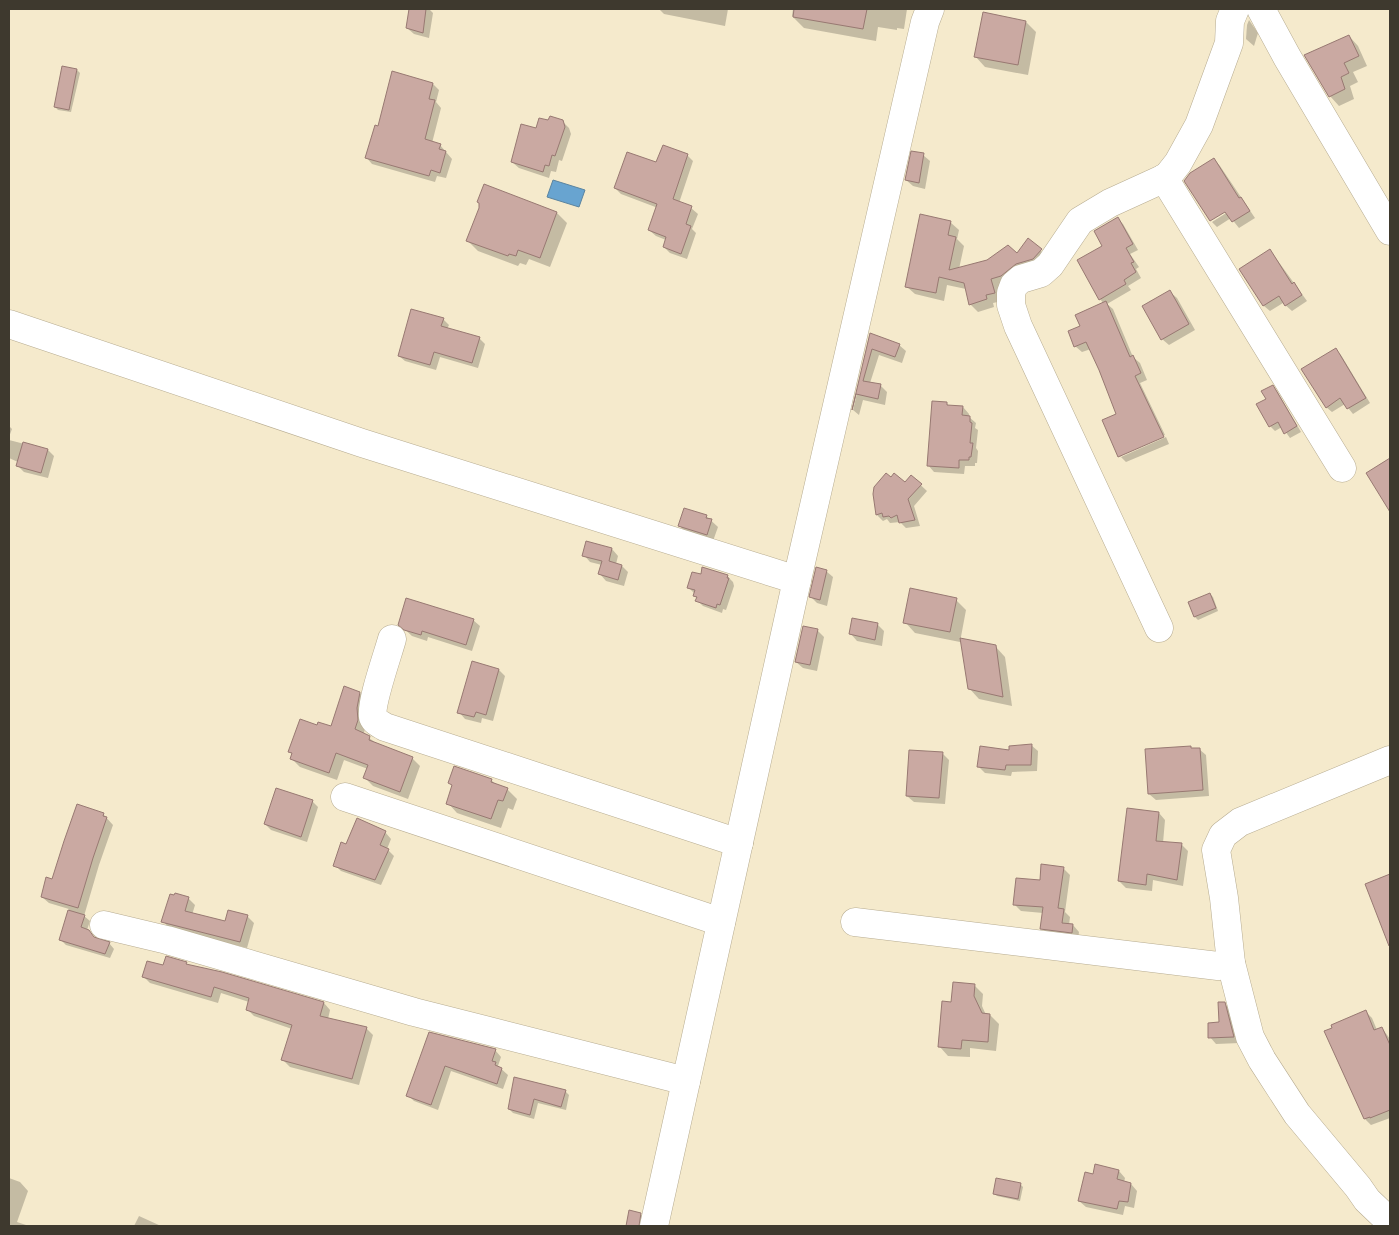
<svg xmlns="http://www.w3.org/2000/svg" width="1399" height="1235" font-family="Poppins,sans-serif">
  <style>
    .water { fill: #68a4d0; stroke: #5b849f }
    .shadow { fill: #0003 }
    .building { fill: #caa9a2; stroke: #987972 }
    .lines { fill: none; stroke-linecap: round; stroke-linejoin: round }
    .minor-casing { stroke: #b7ac91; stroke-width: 29 }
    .minor { stroke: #fff; stroke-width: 28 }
  </style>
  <rect width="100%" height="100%" fill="#f5eacc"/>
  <path class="water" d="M553 180 585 190 579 207 547 197Z"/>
  <g class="shadow">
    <path d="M410 9H429L433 13 429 38 414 34 407 28Z"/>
    <path d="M659 9H728L725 26 664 14Z"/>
    <path d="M793 9H907L904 29 897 28V30L878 27 876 41 804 28 792 16Z"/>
    <path d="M1249 20 1258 33 1254 46 1246 39 1247 25Z"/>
    <path d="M1026 22 1036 32 1028 75 985 67 975 56Z"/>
    <path d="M1349 36 1358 46 1367 66 1353 72 1358 82 1350 86 1354 99 1339 106 1330 96Z"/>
    <path d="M77 70 80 73 71 112 58 110 55 107Z"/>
    <path d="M433 84 439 90 436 102 441 108 432 143 440 145 452 159 446 178 437 176 435 182 372 164 366 157 379 127Z"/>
    <path d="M562 121 569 128 571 134 562 161 559 160 556 172 551 171 549 178 519 168 512 162 536 130 549 122Z"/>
    <path d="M687 155 693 161 679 203 691 208 698 214 692 229 696 233 687 259 670 253 664 247 666 240 656 236 649 230 658 208 621 194 615 188 657 164Z"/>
    <path d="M923 155 930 161 925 189 913 186 906 180Z"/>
    <path d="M1214 159 1220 166 1255 218 1239 228 1231 218 1217 227 1212 222 1231 210Z"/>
    <path d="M557 213 567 223 550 267 529 259 526 265 520 263 518 266 478 251 468 241Z"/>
    <path d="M1117 218 1123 224 1138 250 1130 254 1139 267 1136 269 1141 278 1128 286 1131 290 1107 304 1113 309 1133 357 1140 363 1147 380 1140 383 1165 435 1121 454V457L1166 437 1169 444 1126 462 1120 456 1117 415 1091 349 1082 352 1075 346 1081 326 1104 304 1100 299 1104 247Z"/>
    <path d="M950 222 959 230 957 239 964 246 959 269 1017 254 1028 240 1049 258 1002 301 993 303 994 307 978 312 970 304 966 289 947 285 944 301 915 294 906 286Z"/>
    <path d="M1270 250 1307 301 1292 311 1283 303 1270 311 1264 306 1240 269Z"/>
    <path d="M1170 292 1177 298 1195 330 1169 345 1162 339Z"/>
    <path d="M443 319 449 325 447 329 479 338 485 344 478 368 440 357 436 370 405 361 399 356Z"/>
    <path d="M871 335 899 345 906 351 902 363 879 355 870 383 880 385 887 392 885 405 863 400 859 415 853 410Z"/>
    <path d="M1336 350 1341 355 1370 403 1353 414 1345 404 1332 412 1326 407Z"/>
    <path d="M1272 386 1277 391 1301 432 1290 438 1282 427 1275 431 1270 426 1267 400Z"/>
    <path d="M946 403 949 406 963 407 969 414V417L976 423 975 428 978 430 976 448 978 451 977 463H975V466H965L964 474 934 472 928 465Z"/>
    <path d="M9 426 12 429 9 437Z"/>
    <path d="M9 440 48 450 54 456 48 478 24 472 17 465 18 462 9 458Z"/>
    <path d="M1390 459V510L1368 474Z"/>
    <path d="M911 476 927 491 914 506 920 526 906 528 900 522 890 523 887 519 883 521 877 515Z"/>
    <path d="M706 516 718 527 713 541 686 533 680 526Z"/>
    <path d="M587 542 612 549 618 556 616 564 622 566 628 572 624 586 606 581 600 574 602 565 590 562 584 555Z"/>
    <path d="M826 571 833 577 827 606 817 603 811 597Z"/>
    <path d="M727 576 733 582 734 586 726 610 723 609 722 613 703 606 697 600 695 594 688 587Z"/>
    <path d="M1210 594 1213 597 1218 611 1198 620 1195 617 1189 603Z"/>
    <path d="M956 600 966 610 960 642 915 633 905 622Z"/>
    <path d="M473 620 480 626 472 651 428 637 427 641 412 636 400 625Z"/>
    <path d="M877 624 884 631 882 646 857 641 851 634Z"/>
    <path d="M817 630 824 637 817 671 803 668 796 662Z"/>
    <path d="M995 646 1005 657 1012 706 979 699 969 688Z"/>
    <path d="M499 670 505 676 493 721 482 718 481 723 465 719 459 712Z"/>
    <path d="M360 693 368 701 364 734 377 744 412 758 420 766 408 799 373 786 365 778 368 769 344 760 337 780 300 767 292 759 293 755 290 752 318 726 332 728Z"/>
    <path d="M1031 745 1038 751 1037 771 1012 772 1011 776 985 773 979 767 1010 751Z"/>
    <path d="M1190 747 1192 749H1199L1206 755 1209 796 1156 800 1149 794Z"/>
    <path d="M942 753 949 760 945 804 914 802 907 796Z"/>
    <path d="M491 780 497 785 507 789 517 799 513 810 508 808 501 828 457 813 448 803 453 786 450 783Z"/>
    <path d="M312 801 318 807 307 842 271 830 265 824Z"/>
    <path d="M1159 813 1165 820 1163 843 1181 844 1188 851 1183 886 1153 880 1152 891 1126 888 1119 881Z"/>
    <path d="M103 814 113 825 99 865 84 916 90 921 87 930 96 939 109 943 114 949 110 958 66 945 61 940 69 909 49 903 42 897Z"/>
    <path d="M385 832 391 839 387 849 394 856 381 885 341 871 335 865 347 846Z"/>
    <path d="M1063 868 1070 875 1065 912 1070 917 1069 925H1073L1079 932 1078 939 1048 935 1042 928 1043 913 1021 911 1014 904 1041 882Z"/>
    <path d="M1390 875V932L1389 933 1366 884Z"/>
    <path d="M188 898 195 905 192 915 226 923 247 916 254 923 247 948 169 928 163 921Z"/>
    <path d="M186 963 189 966 324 1003 330 1010 328 1019 366 1028 373 1035 359 1085 290 1067 283 1060 292 1029 254 1016 247 1009 249 1002 221 993 218 1003 150 983 143 976 164 966Z"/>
    <path d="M974 985 983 994 982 1006 986 1015H990L999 1024 996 1051 970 1048V1057L948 1056 940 1047Z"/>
    <path d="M1224 1003 1231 1010 1240 1043 1216 1044 1210 1037 1221 1024Z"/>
    <path d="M1366 1012 1372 1018 1377 1030 1382 1028 1390 1039V1118L1371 1125 1365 1119Z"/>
    <path d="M430 1033 495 1050 501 1057 498 1066 508 1075 503 1089 451 1071 438 1110 414 1101 408 1095Z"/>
    <path d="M515 1078 565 1091 569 1095 566 1110 538 1103 534 1119 513 1113 509 1109Z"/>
    <path d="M1096 1166 1119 1171 1125 1178 1124 1182 1131 1184 1137 1191 1134 1208 1125 1206 1123 1215 1086 1207 1079 1201 1094 1175Z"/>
    <path d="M9 1178 20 1182 28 1191 17 1222 29 1226H9Z"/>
    <path d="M1020 1184 1023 1187 1020 1201 997 1196 994 1193Z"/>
    <path d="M630 1212 640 1214 647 1220 646 1226H627Z"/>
    <path d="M139 1216 161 1226H134Z"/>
  </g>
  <g class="building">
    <path d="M409 9H426L423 33 406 28Z"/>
    <path d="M794 9H867L863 29 793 17Z"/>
    <path d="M983 12 1026 21 1018 65 974 57Z"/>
    <path d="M1349 35 1359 56 1344 63 1349 73 1341 77 1345 89 1329 97 1304 55Z"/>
    <path d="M62 66 77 69 69 110 54 107Z"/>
    <path d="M392 71 433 83 429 99 435 100 425 139 441 144 439 149 446 151 440 173 431 170 429 176 365 158 375 125 378 126Z"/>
    <path d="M550 116 563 120 565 127 555 156 552 155 549 166 545 165 543 172 511 162 521 124 536 128 539 118 548 120Z"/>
    <path d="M663 145 688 154 673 199 692 206 686 224 691 226 681 254 663 247 666 237 648 230 657 204 614 188 627 152 656 162Z"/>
    <path d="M911 151 924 153 919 183 905 180Z"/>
    <path d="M1214 158 1239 198 1241 197 1250 211 1232 222 1225 212 1210 221 1184 181 1190 173Z"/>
    <path d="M484 184 557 212 540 258 518 250 516 256 509 254 508 256 466 241 479 208V203L477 202Z"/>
    <path d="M920 214 951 221 948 235 956 237 949 270 987 260 1008 245 1017 253 1028 238 1042 249 1033 259 1016 264 1001 276 991 279 995 293 986 295 987 299 969 305 964 283 939 277 936 293 905 287Z"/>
    <path d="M1118 217 1133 244 1126 248 1134 262 1131 263 1136 272 1124 280 1126 284 1099 300 1077 260 1102 246 1094 231Z"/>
    <path d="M1270 249 1292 284 1294 282 1302 295 1285 306 1279 296 1263 306 1239 269Z"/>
    <path d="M1170 290 1189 324 1161 340 1142 306Z"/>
    <path d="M1106 301 1130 357 1133 355 1141 373 1135 376 1164 437 1118 457 1102 420 1116 414 1099 370 1086 342 1074 347 1068 331 1080 326 1075 315Z"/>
    <path d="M411 309 444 318 441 326 480 337 472 363 434 352 430 365 398 356Z"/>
    <path d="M870 333 900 344 895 357 872 349 863 381 881 384 878 399 856 394 852 410Z"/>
    <path d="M1336 348 1366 398 1347 409 1340 398 1326 408 1301 369Z"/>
    <path d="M1273 385 1297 426 1284 434 1278 422 1269 427 1256 404 1266 399 1261 391Z"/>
    <path d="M932 401 947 402V405L963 406 962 415 970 416V422L972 423 970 443H973L971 457H969V460H959V468L927 466Z"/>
    <path d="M23 442 48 449 41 473 16 466Z"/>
    <path d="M1390 458V512L1366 473Z"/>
    <path d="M886 473 891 477 894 473 905 482 911 475 922 484 908 499 915 520 899 523 897 515 891 518 889 516 883 517 882 513 876 515 873 494 874 487Z"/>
    <path d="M684 508 707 515 706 518 712 519 707 535 678 526Z"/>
    <path d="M586 541 612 548 609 561 622 565 618 580 598 574 602 561 582 556Z"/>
    <path d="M702 567 728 575 727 578H729L720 605 717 604 716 608 695 601 697 597 693 596 695 590 687 588 692 572 701 574Z"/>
    <path d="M816 567 827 570 820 600 809 597Z"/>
    <path d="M910 588 957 598 950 632 903 623Z"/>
    <path d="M1210 593 1216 608 1194 617 1188 602Z"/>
    <path d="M406 598 474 619 466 645 422 631 421 635 404 630 398 625Z"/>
    <path d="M852 618 878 623 875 640 849 634Z"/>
    <path d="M803 626 818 629 810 665 795 662Z"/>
    <path d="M960 638 996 645 1003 697 968 689Z"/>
    <path d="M472 661 499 669 486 715 476 712 474 717 457 713Z"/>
    <path d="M344 686 360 692 357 708 358 720 355 729 370 736 369 740 413 757 400 792 363 778 368 765 336 753 329 773 290 759 292 753 288 752 300 719 317 725 318 722 331 726Z"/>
    <path d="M1032 744 1031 765H1006L1005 770 977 767 980 746 1009 750V746Z"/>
    <path d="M1191 746V748H1200L1203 790 1148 794 1145 749Z"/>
    <path d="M909 750 943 752 939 798 906 796Z"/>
    <path d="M454 766 492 779 491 782 508 788 503 801 498 800 491 819 446 804 452 785 448 783Z"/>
    <path d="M276 788 313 800 301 837 264 824Z"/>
    <path d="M77 804 104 813 103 816 107 817 93 858 78 908 41 897 46 877 52 879 64 841Z"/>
    <path d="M1127 808 1159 812 1156 841 1182 843 1177 880 1147 874 1146 885 1118 881Z"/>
    <path d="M357 818 386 831 380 845 389 849 375 880 333 866 341 842 346 844Z"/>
    <path d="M1041 864 1064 867 1058 908 1064 909 1062 923 1073 924 1072 933 1040 929 1043 907 1013 905 1016 878 1040 880Z"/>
    <path d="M1390 874V946H1389L1365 884Z"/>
    <path d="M175 893 189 897 185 911 225 921 228 910 248 915 240 942 161 922 170 894 174 895Z"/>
    <path d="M68 910 85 915 81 927 89 930 94 937 110 942 105 954 59 940Z"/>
    <path d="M166 956 187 962 186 964 222 972 324 1002 320 1016 367 1027 352 1079 281 1060 292 1025 246 1010 249 998 214 987 211 997 142 977 147 961 163 965Z"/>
    <path d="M953 982 975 984 974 996 982 1013 990 1014 988 1042 962 1040 961 1049 938 1047 942 1001 951 1002Z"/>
    <path d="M1218 1002H1225L1234 1037 1208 1038V1023L1219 1022Z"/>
    <path d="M1366 1010 1374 1030 1382 1027 1390 1045V1110L1370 1118V1117L1364 1119 1324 1031 1332 1028 1331 1025Z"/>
    <path d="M429 1032 496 1049 492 1061 496 1062 495 1065 502 1068 497 1084 445 1066 431 1105 406 1096Z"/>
    <path d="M514 1077 566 1090 561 1107 534 1099 530 1115 508 1109Z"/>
    <path d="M1095 1164 1119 1170 1117 1179 1131 1183 1128 1202 1119 1201 1117 1209 1078 1201 1085 1172 1093 1174Z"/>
    <path d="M996 1178 1021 1183 1018 1199 993 1194Z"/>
    <path d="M629 1210 641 1213 639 1226H626Z"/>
  </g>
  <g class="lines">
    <defs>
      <g id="minor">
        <path d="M1261 9 1287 57 1390 231"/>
        <path d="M1164 178 1342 468"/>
        <path d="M9 324 362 443 797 580"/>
        <path d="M1159 628 1018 326 1011 305V293L1014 285 1021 279 1041 273 1050 265 1080 221 1110 203 1167 177 1178 163 1199 125 1229 43 1230 21 1235 9"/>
        <path d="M392 639C388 654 370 704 373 717 375 722 380 724 385 727L739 843"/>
        <path d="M1390 760 1240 822 1223 835 1216 850 1224 898 1231 963 1250 1037 1262 1060 1297 1114 1358 1187 1367 1200 1390 1222"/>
        <path d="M345 797 721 922"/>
        <path d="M855 922 1218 966 1231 963"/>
        <path d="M104 925 167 940 414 1012 686 1081"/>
        <path d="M654 1226 797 580 925 22 930 9"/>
      </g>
    </defs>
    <use href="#minor" class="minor-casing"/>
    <use href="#minor" class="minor"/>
  </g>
  <rect width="1399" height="1235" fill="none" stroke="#3e392e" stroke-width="20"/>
</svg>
